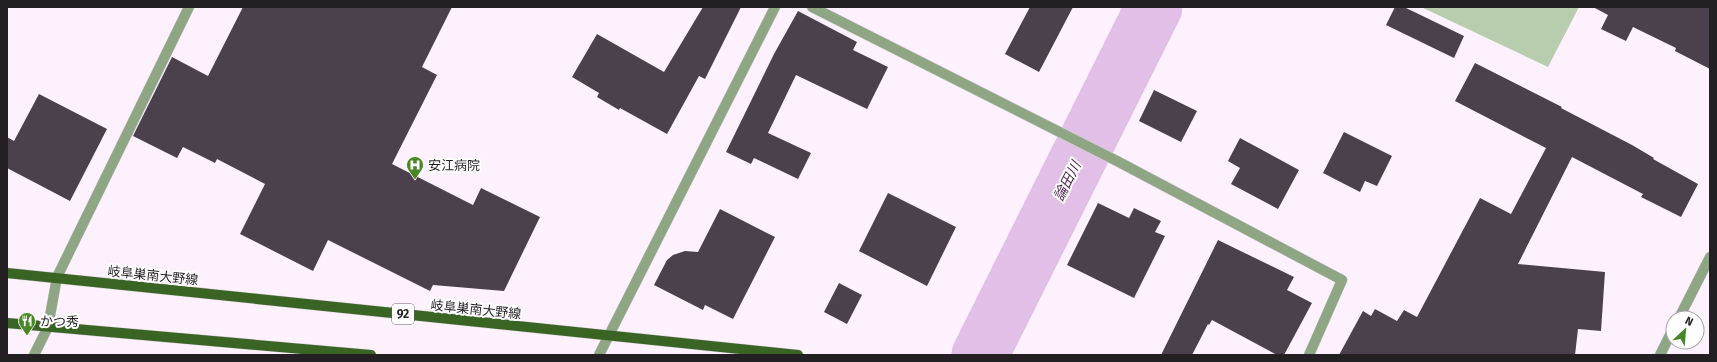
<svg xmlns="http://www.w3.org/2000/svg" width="1717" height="362" font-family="'Fira Sans','Noto Sans JP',sans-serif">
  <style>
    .green { fill: #b7cdad }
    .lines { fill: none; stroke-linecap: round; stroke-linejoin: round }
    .river { stroke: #e1bfe6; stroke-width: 57 }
    .building { fill: #4b414c }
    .minor-casing { stroke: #dacfdb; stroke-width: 11 }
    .primary-casing { stroke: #dacfdb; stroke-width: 11 }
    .minor { stroke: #8ea684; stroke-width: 10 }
    .primary { stroke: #3a6423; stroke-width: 10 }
    .labels { text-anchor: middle; stroke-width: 4; stroke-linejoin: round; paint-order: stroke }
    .shield { fill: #fff; stroke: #656265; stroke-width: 1 }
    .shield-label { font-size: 12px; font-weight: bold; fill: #231f23 }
    .poi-label { font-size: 13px; fill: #231f23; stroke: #fff; text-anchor: start }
    .street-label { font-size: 13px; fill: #231f23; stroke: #fff }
    .water-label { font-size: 14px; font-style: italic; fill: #481e4e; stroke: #fff }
  </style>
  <rect width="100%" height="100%" fill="#fdf1fe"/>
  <path class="green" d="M1421 7H1579L1548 67Z"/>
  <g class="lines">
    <path class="river" d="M980 355 1154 7"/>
  </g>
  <g class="building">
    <path d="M243 7H452L422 67 437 75 392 164 473 205 481 188 540 217 504 291 433 285 430 291 328 240 313 271 240 234 265 184 217 159 215 163 183 147 177 158 133 136 172 57 208 76Z"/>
    <path d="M703 7H741L705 79 699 76 667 134 620 108 619 110 597 97 599 93 572 77 597 34 664 72Z"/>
    <path d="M1030 7H1073L1039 72 1005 54Z"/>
    <path d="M1395 7H1404L1464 36 1454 58 1386 25Z"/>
    <path d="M1593 7H1710V69L1675 51 1676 48 1633 27 1626 41 1601 29 1608 15Z"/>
    <path d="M798 11 857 42 853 50 888 67 867 109 796 75 768 133 811 153 798 179 754 158 751 164 726 152 774 54Z"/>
    <path d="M1475 63 1562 107 1561 108 1632 145 1654 158 1653 159 1698 184 1681 217 1641 197 1643 194 1572 157 1518 264 1605 272 1601 331 1578 329 1575 355H1339L1363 311 1371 316 1375 309 1397 321 1404 310 1417 317 1480 198 1511 214 1546 148 1455 101Z"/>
    <path d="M1154 90 1197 111 1181 142 1139 121Z"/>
    <path d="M39 94 107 129 70 201 7 168V137L14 141Z"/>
    <path d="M1344 132 1392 156 1377 186 1365 181 1360 192 1323 173Z"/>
    <path d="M1240 138 1299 170 1278 209 1231 184 1240 168 1228 161Z"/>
    <path d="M888 193 956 227 927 286 859 251Z"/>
    <path d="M1098 203 1129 218 1134 208 1161 221 1155 232 1165 236 1134 298 1067 265Z"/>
    <path d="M720 209 775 237 733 319 705 305 703 310 654 285 667 260 673 255 685 251 698 252Z"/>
    <path d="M1218 240 1294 277 1287 290 1312 303 1284 355H1277L1212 320 1209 325 1208 324 1192 355H1161Z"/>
    <path d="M839 283 862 295 847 324 824 312Z"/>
  </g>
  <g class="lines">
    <defs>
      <g id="minor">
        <path d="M812 7 1117 161 1342 280 1309 355"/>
        <path d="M1679 318 1710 257"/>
        <path d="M34 355 48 327 57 277 189 7"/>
        <path d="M599 355 775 7"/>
        <path d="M1660 355 1673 329"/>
      </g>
      <g id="primary">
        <path d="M7 273 798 355"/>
        <path d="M7 323 371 355"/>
      </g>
    </defs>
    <use href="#minor" class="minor-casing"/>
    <use href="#primary" class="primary-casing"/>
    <use href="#minor" class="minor"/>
    <use href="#primary" class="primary"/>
  </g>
  <defs>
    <symbol id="hospital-pin" viewBox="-11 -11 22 30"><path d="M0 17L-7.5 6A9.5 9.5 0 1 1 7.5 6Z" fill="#498625" stroke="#fff"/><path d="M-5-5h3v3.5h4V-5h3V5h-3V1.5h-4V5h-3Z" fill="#fff"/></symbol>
    <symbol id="restaurant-pin" viewBox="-11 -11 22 30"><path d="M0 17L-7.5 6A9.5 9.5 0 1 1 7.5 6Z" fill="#498625" stroke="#fff"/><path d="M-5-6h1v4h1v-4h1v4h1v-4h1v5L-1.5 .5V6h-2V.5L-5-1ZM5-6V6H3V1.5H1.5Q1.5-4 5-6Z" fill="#fff"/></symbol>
  </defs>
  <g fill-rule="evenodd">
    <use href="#hospital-pin" x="405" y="155" width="20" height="27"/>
    <use href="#restaurant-pin" x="17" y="311" width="20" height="27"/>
  </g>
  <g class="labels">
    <rect class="shield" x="392" y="304" width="22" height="20" rx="3"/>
    <g class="shield-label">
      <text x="403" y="318">92</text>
    </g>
    <g class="poi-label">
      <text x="428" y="170">安江病院</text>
      <text x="40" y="326">かつ秀</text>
    </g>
    <g class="street-label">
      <text transform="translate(153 275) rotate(6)" y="5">岐阜巣南大野線</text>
      <text transform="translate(476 309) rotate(6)" y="5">岐阜巣南大野線</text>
    </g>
    <g class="water-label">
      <text transform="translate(1067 181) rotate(-63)" y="5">論田川</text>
    </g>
  </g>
  <rect width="1717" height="362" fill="none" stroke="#231f23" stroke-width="16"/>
  <g transform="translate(1685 330) rotate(26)"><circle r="19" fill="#ffffff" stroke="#a7a5a7"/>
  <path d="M0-3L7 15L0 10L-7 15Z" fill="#498625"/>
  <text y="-6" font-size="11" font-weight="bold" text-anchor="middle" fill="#231f23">N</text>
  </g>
</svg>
